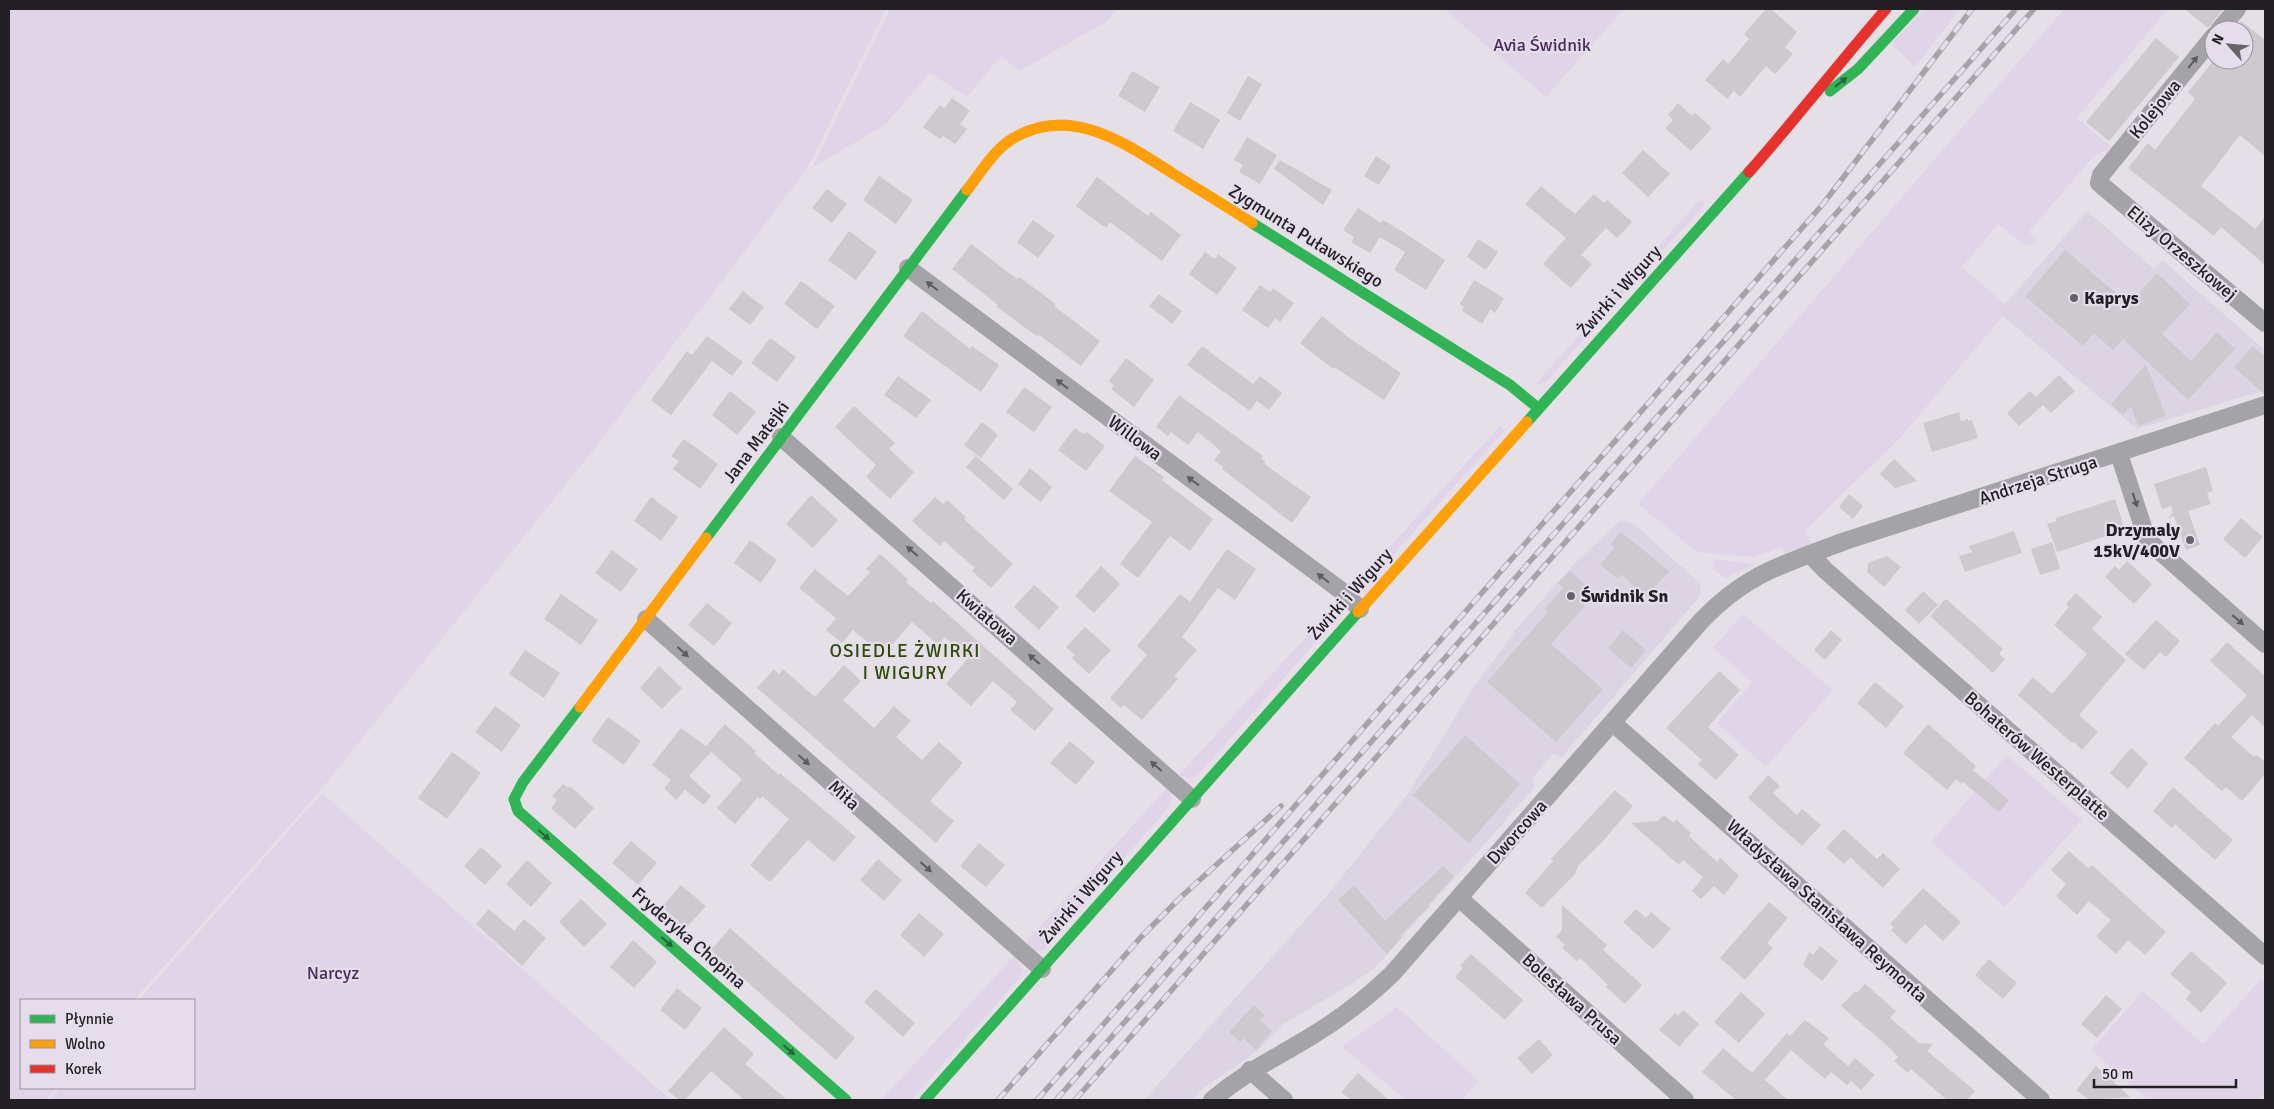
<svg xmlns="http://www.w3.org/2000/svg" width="2274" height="1109" font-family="Signika,sans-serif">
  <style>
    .built { fill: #ddd4e3 }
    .green { fill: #e0d4e9 }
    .building { fill: #cdc9cf }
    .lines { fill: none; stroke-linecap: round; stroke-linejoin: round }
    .street { stroke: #a4a3a7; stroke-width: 18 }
    .fast { stroke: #30b455; stroke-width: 11 }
    .slow { stroke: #ff9f0a; stroke-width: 11 }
    .jam { stroke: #e5322d; stroke-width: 11 }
    .rail-casing { stroke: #a6a4a8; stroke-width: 5.5 }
    .rail { stroke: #e6ddec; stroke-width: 4; stroke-dasharray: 11; stroke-linecap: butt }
    .oneway { fill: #5d5b60 }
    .oneway2 { fill: #29633b }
    .poi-dot { fill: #676369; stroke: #e6ddec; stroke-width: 2 }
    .labels { text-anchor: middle; stroke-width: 4.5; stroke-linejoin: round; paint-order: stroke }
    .park-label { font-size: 18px; fill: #492c5b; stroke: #e6ddec }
    .street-label { font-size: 18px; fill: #232025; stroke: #e6ddec }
    .poi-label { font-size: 18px; font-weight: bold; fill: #232025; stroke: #e6ddec; text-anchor: start }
    .neighbourhood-label { font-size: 19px; letter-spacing: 1px; fill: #2f4c04; stroke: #e6ddec }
  </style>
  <rect width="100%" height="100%" fill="#e5e0e8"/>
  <g class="built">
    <path d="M2087 211 2154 269 2162 260 2265 350V390L2137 429 1998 312Z"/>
    <path d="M1621 520 1634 524 1701 584 1700 596 1562 757 1553 754 1532 779 1535 787 1375 968 1350 985 1285 1023 1259 1050 1202 1089 1192 1100H1144L1331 891 1409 792 1474 686 1518 627 1572 566Z"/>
  </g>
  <g class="green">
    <path d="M9 9H886L807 169 599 443 320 791 134 1000H21V1088H56L45 1100H9Z"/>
    <path d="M890 9H1118L1106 22 1019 71 1001 56 967 97 930 73 885 125 812 168Z"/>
    <path d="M1444 9H1624L1546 97Z"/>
    <path d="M1924 9H1960L1915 67 1891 44Z"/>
    <path d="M2064 9H2168L2077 118 2111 147 2092 158 2029 232 2038 240 2031 245H2024L1998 224 1962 267 2005 304 1998 312 2003 316 1901 437 1806 530 1811 544 1784 553 1782 547 1753 557 1697 552 1638 504Z"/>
    <path d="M1700 200 1704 203 1703 207 1647 268 1642 264Z"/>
    <path d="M1622 287 1626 292 1546 382 1534 386Z"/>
    <path d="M1500 426 1505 430 1366 585 1357 590H1350Z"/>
    <path d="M1715 559 1755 564 1726 578 1713 569Z"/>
    <path d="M1339 601 1342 606 1338 617 1198 775 1189 779 1179 775Z"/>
    <path d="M1743 614 1833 690 1766 767 1717 723 1752 682 1713 648Z"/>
    <path d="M2007 755 2082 820 2005 907 1931 842Z"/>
    <path d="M1168 787 1172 794 1169 807 1043 950 1035 952 1022 946Z"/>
    <path d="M322 793 671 1100H50L61 1088H194V1000H139Z"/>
    <path d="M1015 955 1023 970 1019 979 911 1100H881Z"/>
    <path d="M2261 979 2265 983V1093L2259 1100H2148L2091 1050 2143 991 2203 1044Z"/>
    <path d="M1397 1007 1479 1081 1462 1100H1406L1342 1047Z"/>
  </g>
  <g class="building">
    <path d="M1766 9H1771L1797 32 1785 47 1793 54 1775 74 1766 66 1740 97 1734 91 1727 99 1705 80 1723 59 1728 64 1749 39 1744 34Z"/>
    <path d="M2185 9H2223L2208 28Z"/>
    <path d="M2241 21 2265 40V156L2240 135 2201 186 2255 229 2265 217V265L2221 227 2214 236 2128 168 2148 143 2155 150 2195 99 2188 92 2214 60H2247L2244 58V30H2233Z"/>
    <path d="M2156 38 2179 57 2109 141 2086 122Z"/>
    <path d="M1132 71 1160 87 1145 112 1118 96Z"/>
    <path d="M1248 76 1262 84 1240 121 1227 113Z"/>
    <path d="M952 98 970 111 960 124 967 129 955 144 943 136 940 139 923 127 940 105 944 109Z"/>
    <path d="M1190 102 1220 120 1203 149 1173 131Z"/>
    <path d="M1678 103 1692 116 1695 113 1712 128 1691 151 1665 128 1673 120 1668 115Z"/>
    <path d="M1247 137 1277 155 1260 184 1239 172 1243 165 1234 160Z"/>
    <path d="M1643 150 1670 174 1648 197 1622 173Z"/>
    <path d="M1376 156 1391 166 1379 185 1364 176Z"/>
    <path d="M1280 160 1332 190 1323 205 1274 169Z"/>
    <path d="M879 176 913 200 896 224 863 200Z"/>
    <path d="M1097 177 1148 216 1151 212 1181 235 1162 261 1110 222 1106 228 1076 206Z"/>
    <path d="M1541 186 1575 214 1594 194 1604 203 1607 200 1632 222 1617 238 1606 228 1581 255 1592 264 1571 288 1543 264 1566 238 1525 204Z"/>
    <path d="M827 189 847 204 832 223 812 208Z"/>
    <path d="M1358 208 1381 223 1383 220 1400 230 1445 260 1426 290 1394 270 1405 252 1380 237 1370 253 1351 242 1354 237 1343 230Z"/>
    <path d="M1033 220 1055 236 1038 258 1017 242Z"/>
    <path d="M849 231 877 252 856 280 828 260Z"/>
    <path d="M1478 239 1498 252 1486 270 1467 257Z"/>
    <path d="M971 244 1017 279 1019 277 1056 304 1054 306 1100 341 1081 366 1039 335 1038 337 997 307 998 305 952 269Z"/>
    <path d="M2065 250 2129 304 2157 273 2190 304 2162 334 2191 361 2217 332 2235 349 2188 400 2123 339 2113 350 2094 333 2083 346 2025 296Z"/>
    <path d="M1205 252 1215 259 1218 254 1237 268 1217 295 1189 274Z"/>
    <path d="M1474 280 1504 298 1495 313 1490 310 1482 324 1462 311 1464 307 1460 304Z"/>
    <path d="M801 281 835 306 817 329 784 304Z"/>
    <path d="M1260 285 1270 292 1273 288 1294 303 1280 322 1275 318 1268 328 1242 310Z"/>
    <path d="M743 291 764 307 750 325 729 309Z"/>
    <path d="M1159 294 1182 311 1172 324 1149 306Z"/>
    <path d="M922 311 970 349 972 346 999 365 981 392 903 336Z"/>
    <path d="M1322 316 1349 338 1401 373 1384 400 1334 367 1333 369 1300 343Z"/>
    <path d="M707 336 743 362 732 376 712 361 671 415 651 400 687 351 692 355Z"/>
    <path d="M770 338 796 357 777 382 751 363Z"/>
    <path d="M1202 346 1253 384 1260 376 1282 393 1269 410 1257 401 1250 411 1187 365Z"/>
    <path d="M2253 346 2265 357V395L2234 367Z"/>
    <path d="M1126 358 1154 380 1134 407 1111 389 1114 385 1109 381Z"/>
    <path d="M2146 364 2166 416 2138 426 2131 406 2123 415 2111 404Z"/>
    <path d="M2059 375 2075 391 2051 413 2043 405 2019 426 2007 413 2030 391 2036 397Z"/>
    <path d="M898 376 931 400 916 418 884 395Z"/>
    <path d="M1024 387 1052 407 1034 432 1006 412Z"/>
    <path d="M730 391 756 412 737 435 712 415Z"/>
    <path d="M1179 395 1263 456 1261 458 1266 462 1264 464 1311 497 1292 523 1222 469 1223 467 1214 460 1221 451 1198 432 1188 445 1171 432 1168 436 1156 427Z"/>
    <path d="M854 406 895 443 889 449 914 472 890 499 866 477 876 465 835 427Z"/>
    <path d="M1959 412 1961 421 1968 419V421L1972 420 1978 438 1932 452 1923 423Z"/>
    <path d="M982 422 998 435 981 458 964 445Z"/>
    <path d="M1075 428 1083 434 1087 432 1105 446 1086 471 1058 450Z"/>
    <path d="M684 439 718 464 700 489 673 469 679 461 671 456Z"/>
    <path d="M976 456 1013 489 1004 500 966 467Z"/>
    <path d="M1135 456 1164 477 1162 480 1213 519 1190 551 1170 536 1138 578 1120 564 1152 522 1109 491Z"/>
    <path d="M1894 459 1917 481 1895 488 1880 474Z"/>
    <path d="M2206 467 2213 491 2207 493 2211 504 2188 511 2200 545 2186 550 2174 516 2168 518 2173 513 2171 506 2162 509 2154 484Z"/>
    <path d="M1030 468 1052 487 1041 502 1018 484Z"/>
    <path d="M1849 494 1863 506 1853 519 1839 507Z"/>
    <path d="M811 495 838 520 813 548 786 524Z"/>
    <path d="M651 497 678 517 661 541 634 521Z"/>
    <path d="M935 497 943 504 947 500 966 517 964 519 1013 564 991 588 972 571 975 568 944 541 940 546 912 521Z"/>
    <path d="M2115 499 2125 530 2057 552 2047 524 2056 521V518Z"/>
    <path d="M2241 518 2263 537 2245 558 2223 539Z"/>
    <path d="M2014 531 2022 553 1965 572 1959 556 1972 552 1969 546Z"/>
    <path d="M1621 532 1669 571 1646 597 1621 574 1618 579 1600 565 1615 547 1611 544Z"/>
    <path d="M750 540 777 560 761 583 734 563Z"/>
    <path d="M2052 542 2060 569 2040 575 2031 549Z"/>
    <path d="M1227 549 1256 569 1235 600 1218 588 1182 637 1197 650 1174 676 1178 679 1142 720 1124 705 1121 708 1110 698 1147 655 1137 646 1180 594 1190 602Z"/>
    <path d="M612 550 638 569 621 592 595 573Z"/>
    <path d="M880 554 908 579 906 582 931 603 933 601 1054 709 1035 731 1010 710 1017 702 993 681 971 706 946 684 968 658 945 637 938 645 912 622 883 655 853 630 842 643 826 630 836 618 799 588 815 569 848 596 870 572 866 569Z"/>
    <path d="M1887 556 1901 567 1884 587 1867 572 1868 563Z"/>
    <path d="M2127 561 2152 584 2134 604 2105 577 2115 566 2119 570Z"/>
    <path d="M1101 566 1120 584 1094 613 1075 596Z"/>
    <path d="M1570 571 1591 590 1580 602 1585 606 1551 644 1603 689 1556 742 1487 682 1548 612 1544 609 1563 588 1558 583Z"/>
    <path d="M1034 585 1059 607 1039 630 1014 607Z"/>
    <path d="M1923 591 1938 605 1919 624 1905 610Z"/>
    <path d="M2076 593 2102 617 2092 629 2126 660 2079 715 2098 732 2082 750 2074 742 2072 743 2018 695 2033 677 2052 694 2087 654 2054 625 2069 607 2066 604Z"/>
    <path d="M561 594 598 620 581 645 544 619Z"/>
    <path d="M1946 599 2003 649 1999 654 2005 659 1993 673 1930 616Z"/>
    <path d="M707 603 732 623 714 646 688 625Z"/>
    <path d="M2156 620 2180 641 2166 657 2160 652 2144 670 2125 654Z"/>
    <path d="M1085 627 1111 650 1089 674 1072 658 1075 655 1066 647Z"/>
    <path d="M1623 630 1646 650 1631 668 1608 648Z"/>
    <path d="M1831 630 1842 640 1825 660 1814 650Z"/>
    <path d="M2227 642 2265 676V727L2252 715 2231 737 2254 757 2257 755 2265 762V774L2242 801 2226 787 2222 791 2184 758 2215 723 2218 726 2247 695 2210 661Z"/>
    <path d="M525 650 560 673 544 698 509 674Z"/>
    <path d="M844 665 861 681 843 700 874 728 894 706 911 721 896 737 922 760 939 742 963 763 930 801 954 821 936 843 757 688 774 669 779 674 783 669 815 697Z"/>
    <path d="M659 666 682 688 662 709 640 688Z"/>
    <path d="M1719 671 1740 690 1708 727 1739 755 1716 780 1698 764 1702 760 1666 728Z"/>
    <path d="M1875 682 1904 706 1886 728 1857 703Z"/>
    <path d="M495 706 521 725 502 752 475 732Z"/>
    <path d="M608 717 641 741 624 765 591 741Z"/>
    <path d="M725 724 756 751 754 753 779 775 780 773 856 837 834 862 808 840 770 882 750 865 789 819 762 796 760 799 758 797 735 824 717 808 742 779 711 752 689 776 711 796 704 805 685 790 676 800 664 788 671 780 652 765 681 728 706 746Z"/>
    <path d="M1928 724 1976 766 1973 770 2009 800 1999 812 1963 782 1961 784 1956 779 1947 790 1903 753Z"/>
    <path d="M1465 735 1520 784 1469 843 1413 795Z"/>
    <path d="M1070 741 1095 762 1076 785 1050 763Z"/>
    <path d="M2131 748 2148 763 2128 789 2110 773Z"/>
    <path d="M452 752 481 773 447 819 418 798Z"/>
    <path d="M1768 775 1780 786 1773 793 1797 815 1802 809 1821 825 1802 846 1748 798Z"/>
    <path d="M563 784 568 788 570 786 594 808 575 829 551 808 557 800 552 796Z"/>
    <path d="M2173 787 2233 840 2215 860 2175 824 2172 828 2153 811Z"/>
    <path d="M1615 790 1633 806 1602 842 1578 866 1575 874 1542 908 1525 893 1553 861 1551 859Z"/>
    <path d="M1664 815 1674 823 1676 819 1691 833 1689 836 1717 862 1720 857 1739 876 1724 895 1714 886 1701 899 1692 891 1703 877 1683 860 1679 865 1631 823 1658 821Z"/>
    <path d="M1844 829 1877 859 1883 853 1900 869 1883 888 1850 857 1844 864 1826 848Z"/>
    <path d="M631 841 657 863 638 885 612 863Z"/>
    <path d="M979 843 1005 865 986 887 960 866Z"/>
    <path d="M481 847 502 866 485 885 464 866Z"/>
    <path d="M2069 851 2088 868 2092 865 2166 932 2145 955 2128 940 2116 954 2096 936 2111 920 2089 901 2077 915 2056 896 2066 884 2051 870Z"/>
    <path d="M878 859 902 880 884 901 860 880Z"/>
    <path d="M527 860 552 883 531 907 506 884Z"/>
    <path d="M1443 866 1454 876 1428 905 1429 907 1400 935 1402 937 1387 954 1338 900 1354 885 1385 921Z"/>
    <path d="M681 885 706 906 686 928 662 907Z"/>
    <path d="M1923 888 1961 922 1943 941 1925 924 1906 944 1891 930 1894 927 1890 924Z"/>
    <path d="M581 899 607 924 584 947 559 922Z"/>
    <path d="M1769 902 1788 918 1767 943 1773 948 1745 980 1720 958Z"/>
    <path d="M1562 905 1607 945 1603 950 1642 985 1625 1004 1606 987 1608 985 1580 958 1577 961 1562 948 1565 945 1556 937 1562 930Z"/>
    <path d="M489 909 514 931 524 919 546 938 522 966 476 924Z"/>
    <path d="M1636 909 1646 918 1651 912 1671 929 1653 949 1623 922Z"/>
    <path d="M919 913 944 934 924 957 900 935Z"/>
    <path d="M730 928 855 1038 836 1060 711 950Z"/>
    <path d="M633 940 657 962 634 988 610 967Z"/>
    <path d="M1820 946 1838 961 1822 981 1803 965 1809 952 1813 955Z"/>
    <path d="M2191 951 2227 983 2201 1013 2186 999 2191 992 2170 974Z"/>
    <path d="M1471 954 1523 1000 1505 1020 1455 977 1463 968 1460 966Z"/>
    <path d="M1989 959 2017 983 2003 999 1975 975Z"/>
    <path d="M1865 984 1896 1011 1890 1018 1919 1043 1933 1044 1927 1051 1975 1091 1967 1100H1947L1911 1069 1908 1073 1894 1061 1898 1057 1892 1050 1841 1006 1855 991 1857 993Z"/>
    <path d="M677 988 702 1008 685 1030 660 1010Z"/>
    <path d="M876 989 915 1023 903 1037 864 1002Z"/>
    <path d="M1741 992 1765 1014 1739 1043 1714 1022Z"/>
    <path d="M2106 995 2122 1009 2097 1038 2081 1024Z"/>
    <path d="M1254 1005 1265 1015 1260 1020 1272 1031 1256 1050 1243 1038 1240 1042 1229 1032Z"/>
    <path d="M1683 1010 1699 1024 1679 1047 1659 1030 1675 1013 1678 1016Z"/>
    <path d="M1805 1020 1829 1038 1823 1044 1848 1066 1855 1058 1875 1075 1861 1090 1851 1081 1847 1085 1831 1072 1825 1079 1791 1050 1765 1080 1788 1100H1736L1702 1072 1723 1048 1752 1073 1787 1033 1790 1036Z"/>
    <path d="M724 1027 754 1054 745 1064 787 1100H744L711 1071 685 1100H679L668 1091Z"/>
    <path d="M1539 1039 1553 1055 1532 1074 1517 1058Z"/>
    <path d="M2096 1066 2130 1097 2089 1100 2076 1090Z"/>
    <path d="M1358 1073 1389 1100H1351L1341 1092Z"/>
  </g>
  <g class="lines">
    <g class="street">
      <path d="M2219 30 2237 9"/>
      <path d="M2214 36 2101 175 2099 183 2265 323"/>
      <path d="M908 268 1343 592 1360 609"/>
      <path d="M781 437 1192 799"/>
      <path d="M2119 454 2146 536 2156 548 2265 644"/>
      <path d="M1810 554 1825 570 2265 956"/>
      <path d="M646 619 1042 969"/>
      <path d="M1613 723 2041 1100"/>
      <path d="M1459 898 1685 1100"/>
      <path d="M1250 1070 1284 1100"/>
      <path d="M1212 1100C1245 1072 1274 1059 1310 1037 1340 1019 1367 998 1392 974L1701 621C1748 572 1785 564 1845 541L2265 405"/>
    </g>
    <g class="fast">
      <path d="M1830 91 1858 69 1914 9"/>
      <path d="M1252 223 1510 385 1538 408"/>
      <path d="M1527 422 1749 172"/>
      <path d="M706 538 967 190"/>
      <path d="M580 707 523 782 514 799 518 811 846 1100"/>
      <path d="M925 1100 1358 612"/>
    </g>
    <g class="slow">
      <path d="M967 190C981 172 993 151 1012 139 1069 104 1124 142 1172 173 1199 190 1226 206 1252 223"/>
      <path d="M1358 612 1527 422"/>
      <path d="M580 707 706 538"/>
    </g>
    <path class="jam" d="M1749 172C1796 119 1839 63 1886 9"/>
    <defs>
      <g id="rail">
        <path d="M998 1100 1141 937 1181 897 1281 806"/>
        <path d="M1037 1100 1823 204 1972 9"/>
        <path d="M1056 1100 2016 9"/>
        <path d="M1075 1100 2034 9"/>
      </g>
    </defs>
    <use href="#rail" class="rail-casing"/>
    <use href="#rail" class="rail"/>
  </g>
  <defs><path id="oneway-solid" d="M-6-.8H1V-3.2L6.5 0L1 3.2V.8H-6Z" transform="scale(1.25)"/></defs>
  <g class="oneway">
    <use href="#oneway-solid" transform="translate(2193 62) rotate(-51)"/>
    <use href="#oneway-solid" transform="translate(932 286) rotate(-143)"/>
    <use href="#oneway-solid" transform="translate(1062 384) rotate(-143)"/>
    <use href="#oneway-solid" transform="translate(1193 481) rotate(-143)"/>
    <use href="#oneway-solid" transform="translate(2135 500) rotate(72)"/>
    <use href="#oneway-solid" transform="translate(912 551) rotate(-139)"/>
    <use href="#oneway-solid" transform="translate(1323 578) rotate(-143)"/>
    <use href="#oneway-solid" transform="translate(2238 620) rotate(41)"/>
    <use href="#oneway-solid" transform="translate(683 652) rotate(42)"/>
    <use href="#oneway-solid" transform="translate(1034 659) rotate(-139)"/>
    <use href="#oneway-solid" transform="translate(804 760) rotate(42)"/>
    <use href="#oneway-solid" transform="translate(1156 766) rotate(-139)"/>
    <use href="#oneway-solid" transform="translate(926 867) rotate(42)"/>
  </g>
  <g class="oneway2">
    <use href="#oneway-solid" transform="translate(1841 82) rotate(-38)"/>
    <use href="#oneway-solid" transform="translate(544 835) rotate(41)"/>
    <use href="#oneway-solid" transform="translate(667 942) rotate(41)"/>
    <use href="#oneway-solid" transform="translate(789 1050) rotate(41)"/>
  </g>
  <g class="poi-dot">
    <circle cx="2074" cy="298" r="5"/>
    <circle cx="2190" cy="540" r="5"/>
    <circle cx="1571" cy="596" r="5"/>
  </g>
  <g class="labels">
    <g class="park-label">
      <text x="1542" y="51">Avia Świdnik</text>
      <text x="333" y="979">Narcyz</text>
    </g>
    <g class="street-label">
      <text transform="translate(2155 109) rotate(-51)" y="6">Kolejowa</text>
      <text transform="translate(1306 236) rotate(32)" y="6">Zygmunta Puławskiego</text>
      <text transform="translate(2182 253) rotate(40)" y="6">Elizy Orzeszkowej</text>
      <text transform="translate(1619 291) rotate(-48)" y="6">Żwirki i Wigury</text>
      <text transform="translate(1135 438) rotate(37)" y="6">Willowa</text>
      <text transform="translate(756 442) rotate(-53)" y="6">Jana Matejki</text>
      <text transform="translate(2038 480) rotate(-18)" y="6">Andrzeja Struga</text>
      <text transform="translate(1350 594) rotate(-48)" y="6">Żwirki i Wigury</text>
      <text transform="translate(987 617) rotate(41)" y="6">Kwiatowa</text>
      <text transform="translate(2037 756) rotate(41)" y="6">Bohaterów Westerplatte</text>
      <text transform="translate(844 795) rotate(42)" y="6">Miła</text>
      <text transform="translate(1517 832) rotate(-48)" y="6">Dworcowa</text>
      <text transform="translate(1081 897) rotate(-49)" y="6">Żwirki i Wigury</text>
      <text transform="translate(1827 911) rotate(42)" y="6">Władysława Stanisława Reymonta</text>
      <text transform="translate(689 938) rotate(41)" y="6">Fryderyka Chopina</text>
      <text transform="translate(1572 999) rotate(42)" y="6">Bolesława Prusa</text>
    </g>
    <g class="poi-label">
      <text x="2084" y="304">Kaprys</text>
      <text x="2180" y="536" text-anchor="end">Drzymaly<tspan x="2180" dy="21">15kV/400V</tspan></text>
      <text x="1581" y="602">Świdnik Sn</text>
    </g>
    <g class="neighbourhood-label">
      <text x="905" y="657">OSIEDLE ŻWIRKI<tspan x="905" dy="22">I WIGURY</tspan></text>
    </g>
  </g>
  <rect width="2274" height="1109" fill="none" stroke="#232025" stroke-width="20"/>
  <rect x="20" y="999" width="175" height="90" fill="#e6ddec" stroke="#98919c"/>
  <rect x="30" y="1015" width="25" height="8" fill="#30b455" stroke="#98919c"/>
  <text x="65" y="1024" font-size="15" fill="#232025">Płynnie</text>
  <rect x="30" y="1040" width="25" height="8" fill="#ff9f0a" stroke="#98919c"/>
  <text x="65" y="1049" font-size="15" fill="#232025">Wolno</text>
  <rect x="30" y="1065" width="25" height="8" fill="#e5322d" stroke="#98919c"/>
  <text x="65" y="1074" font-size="15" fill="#232025">Korek</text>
  <g transform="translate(2229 45) rotate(297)"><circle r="24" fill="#e6ddec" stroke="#98919c"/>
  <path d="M0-4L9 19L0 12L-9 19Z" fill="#676369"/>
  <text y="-8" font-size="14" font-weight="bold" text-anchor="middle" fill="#232025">N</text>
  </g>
  <path d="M2094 1079v8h142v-8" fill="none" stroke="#232025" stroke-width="2.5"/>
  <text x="2102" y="1079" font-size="15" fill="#232025" stroke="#e6ddec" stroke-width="4" paint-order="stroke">50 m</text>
</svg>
